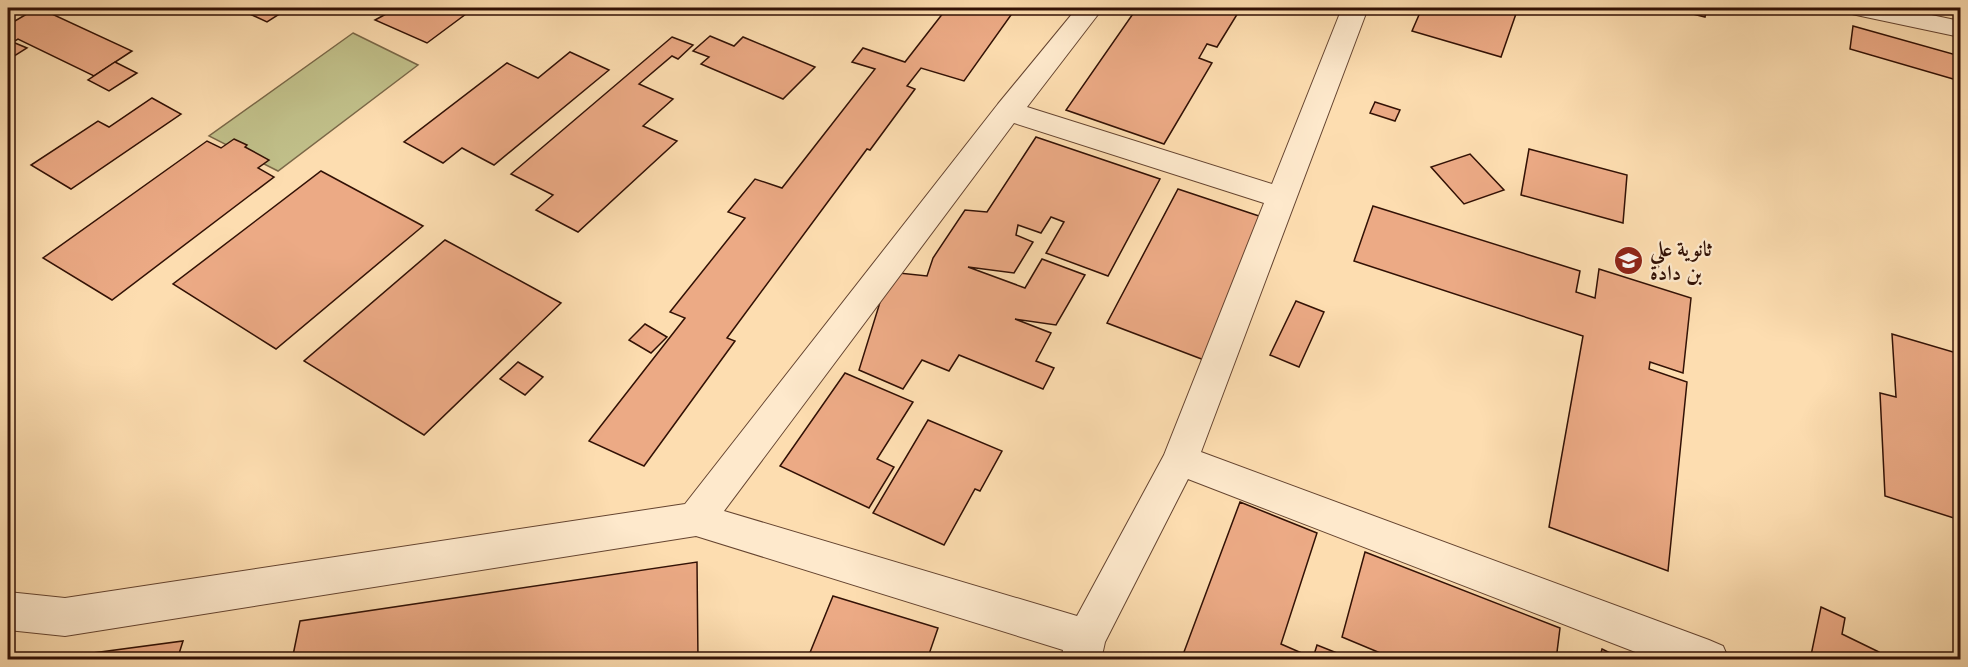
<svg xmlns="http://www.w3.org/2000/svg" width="1968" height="667" font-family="'EB Garamond',Amiri,serif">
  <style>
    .green { fill: #c1c08a; stroke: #7a6848; stroke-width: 1.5 }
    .building { fill: #ecaa85; stroke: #321105; stroke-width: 1.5 }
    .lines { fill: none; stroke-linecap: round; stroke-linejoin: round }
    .minor-casing { stroke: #654430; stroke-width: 2 }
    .minor { fill: #fee9cc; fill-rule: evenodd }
    .labels { text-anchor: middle; stroke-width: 4.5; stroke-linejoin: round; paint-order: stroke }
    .poi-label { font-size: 21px; font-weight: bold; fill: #321105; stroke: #fee9cc; text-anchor: start }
  </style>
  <rect width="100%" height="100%" fill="#fdddb0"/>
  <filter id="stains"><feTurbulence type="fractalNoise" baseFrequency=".00333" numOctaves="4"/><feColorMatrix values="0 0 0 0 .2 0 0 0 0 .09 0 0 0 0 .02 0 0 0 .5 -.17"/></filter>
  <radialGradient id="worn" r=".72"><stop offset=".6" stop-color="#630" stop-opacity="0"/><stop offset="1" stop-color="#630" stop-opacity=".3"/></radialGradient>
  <path class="green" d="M353 33 418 65 278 171 209 136Z"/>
  <g class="building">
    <path d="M37 8H39L132 51 94 76 18 39 8 45V25Z"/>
    <path d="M237 8H289L267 22Z"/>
    <path d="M397 8H474L427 43 375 20Z"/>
    <path d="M947 8H1016L964 81 921 68 907 86 915 89 870 150 867 149 727 338 735 341 644 466 589 441 685 318 670 312 745 218 728 212 755 179 782 188 875 69 852 62 863 48 905 62Z"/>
    <path d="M1137 8H1241L1217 47 1207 44 1199 58 1212 63 1164 144 1066 110Z"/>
    <path d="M1422 8H1518L1501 57 1412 31Z"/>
    <path d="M1669 8H1707L1705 17Z"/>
    <path d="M1853 26 1960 56V81L1850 49Z"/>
    <path d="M710 36 734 46 743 37 815 67 783 99 701 64 709 57 693 51Z"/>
    <path d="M672 37 693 45 678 59 672 56 639 84 673 99 643 126 677 141 578 232 536 210 553 195 511 174Z"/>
    <path d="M15 43 27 48 8 60V48Z"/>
    <path d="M570 52 609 70 494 165 462 148 443 163 404 142 507 63 538 78Z"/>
    <path d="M115 62 137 73 109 91 88 80Z"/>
    <path d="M152 98 181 114 71 189 31 165 98 121 109 127Z"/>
    <path d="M1375 102 1400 110 1395 121 1370 113Z"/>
    <path d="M1036 137 1160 179 1108 276 1046 253 1064 222 1051 217 1041 233 1018 225 1016 235 1033 242 1014 273 968 267 1025 288 1042 259 1085 275 1056 325 1015 319 1051 333 1036 361 1054 368 1043 389 959 355 949 371 922 360 903 389 859 370 881 299 899 273 927 276 933 258 965 210 987 212Z"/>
    <path d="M234 139 247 145 245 147 269 160 258 168 274 177 112 300 43 258 207 141 221 148Z"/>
    <path d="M1529 149 1627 175 1623 223 1521 195Z"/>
    <path d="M1470 154 1504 190 1464 204 1431 167Z"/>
    <path d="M321 171 423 226 276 349 173 284Z"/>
    <path d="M1178 189 1265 218 1212 363 1107 323Z"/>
    <path d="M1373 206 1580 271 1576 292 1595 298 1599 269 1691 298 1683 373 1650 362 1649 369 1687 382 1668 571 1549 527 1583 336 1354 261Z"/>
    <path d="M445 240 561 303 424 435 304 361Z"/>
    <path d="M1296 301 1324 312 1299 367 1270 355Z"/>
    <path d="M645 324 667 337 651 353 629 340Z"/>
    <path d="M1892 334 1960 354V520L1885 496 1880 393 1896 397Z"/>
    <path d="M518 362 543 377 525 395 500 379Z"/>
    <path d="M845 373 913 402 877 459 894 467 869 508 780 466Z"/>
    <path d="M928 420 1002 451 980 491 975 489 944 545 873 513Z"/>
    <path d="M1240 502 1317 533 1281 644 1313 658 1317 645 1347 657 1346 660H1181Z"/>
    <path d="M1365 552 1560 628 1556 660H1397L1342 637Z"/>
    <path d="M697 562 698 660H292L300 621Z"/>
    <path d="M833 596 938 628 927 660H807Z"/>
    <path d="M1821 607 1845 618 1842 634 1879 652 1878 660H1810Z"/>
    <path d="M183 641 177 660H40Z"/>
    <path d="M1602 649 1624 660H1599Z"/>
  </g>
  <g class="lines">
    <defs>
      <g id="minor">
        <path d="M1077 8H1103L1027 107 1272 184 1342 8H1368L1201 452 1709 640 1723 646 1729 660H1656L1188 479 1105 642 1101 660H1061L1063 650 696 536 65 636 8 630V592L65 598 685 504 998 104ZM1014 123 1264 203 1164 455 1077 616 724 511Z"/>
        <path d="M1848 8H1898L1960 21V37L1861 16 1852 14Z"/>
      </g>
    </defs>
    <use href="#minor" class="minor-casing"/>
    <use href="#minor" class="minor"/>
  </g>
  <defs>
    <symbol id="school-disc" viewBox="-11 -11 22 22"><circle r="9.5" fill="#8f2418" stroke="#fee9cc"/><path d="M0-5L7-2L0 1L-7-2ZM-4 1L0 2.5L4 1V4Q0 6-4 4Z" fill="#fff"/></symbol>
  </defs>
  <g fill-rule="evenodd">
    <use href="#school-disc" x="1612" y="244" width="33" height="33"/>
  </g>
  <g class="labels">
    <g class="poi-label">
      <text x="1650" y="256">ثانوية علي<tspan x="1650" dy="24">بن دادة</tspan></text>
    </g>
  </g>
  <rect width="1968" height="667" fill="none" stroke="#fdddb0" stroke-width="30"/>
  <rect x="9" y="9" width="1950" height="649" fill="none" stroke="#321105" stroke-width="3"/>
  <rect x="15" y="15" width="1938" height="637" fill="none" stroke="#321105" stroke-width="1.5"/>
  <rect width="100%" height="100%" filter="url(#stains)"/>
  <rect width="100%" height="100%" fill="url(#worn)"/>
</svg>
